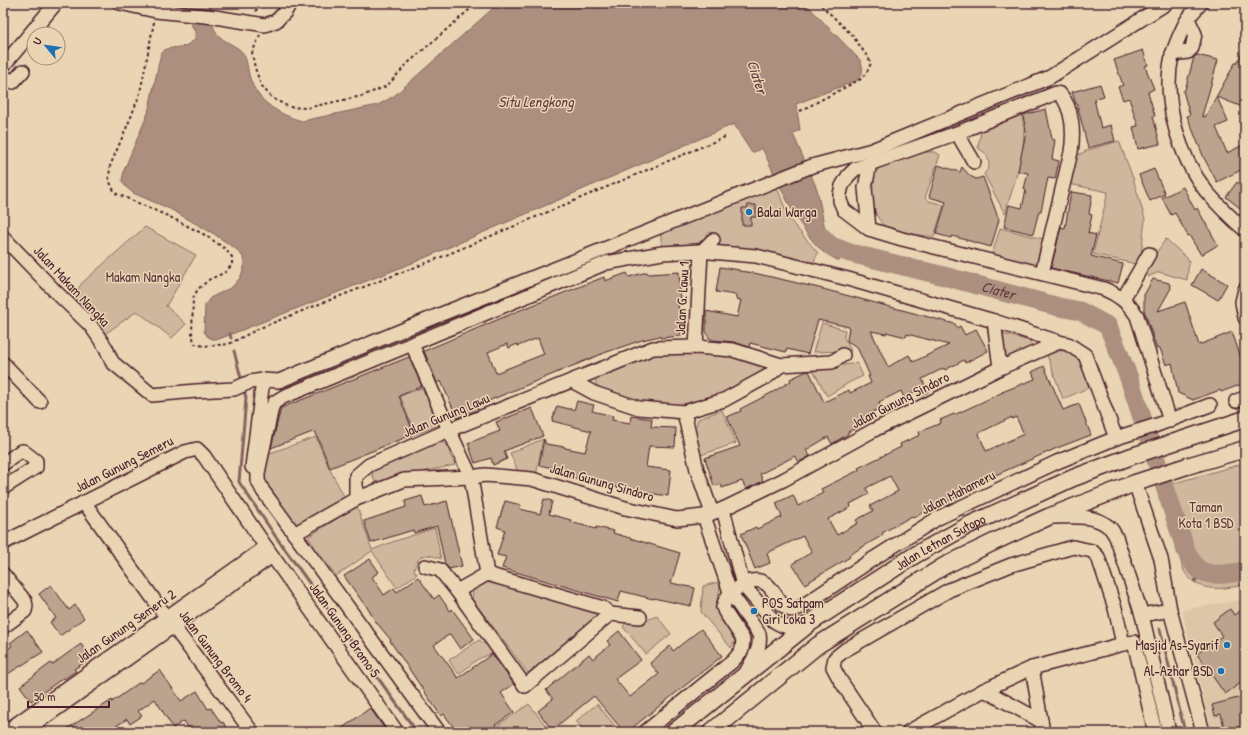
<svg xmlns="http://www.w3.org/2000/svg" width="1248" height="735" font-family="'Patrick Hand',sans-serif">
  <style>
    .built { fill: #dcc6a8 }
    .green { fill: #cfb79d; stroke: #8c6b64 }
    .water { fill: #ac8f7f; stroke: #85625d }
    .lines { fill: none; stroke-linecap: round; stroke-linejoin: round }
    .stream { stroke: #85625d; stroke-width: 3 }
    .river { stroke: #ac8f7f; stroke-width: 19 }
    .building { fill: #bca38d; stroke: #4a1f2b; fill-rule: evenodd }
    .minor-casing { stroke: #4a1f2b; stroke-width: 16 }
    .major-casing { stroke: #4a1f2b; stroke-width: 19 }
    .path { stroke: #4a1f2b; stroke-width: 2; stroke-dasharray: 3 3; stroke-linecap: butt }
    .minor { stroke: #e9d5b3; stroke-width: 13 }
    .major { stroke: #e9d5b3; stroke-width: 16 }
    .poi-dot { fill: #1f6fb2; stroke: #e9d5b3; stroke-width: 1.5 }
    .labels { text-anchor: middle; stroke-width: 3; stroke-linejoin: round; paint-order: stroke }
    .poi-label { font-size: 14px; fill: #4a1f2b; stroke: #e9d5b3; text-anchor: start }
    .park-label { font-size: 14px; fill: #5e363c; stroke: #e9d5b3 }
    .street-label { font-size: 14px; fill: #4a1f2b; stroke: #e9d5b3 }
    .water-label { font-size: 15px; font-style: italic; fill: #623b40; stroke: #e9d5b3 }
  </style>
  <rect width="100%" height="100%" fill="#e9d5b3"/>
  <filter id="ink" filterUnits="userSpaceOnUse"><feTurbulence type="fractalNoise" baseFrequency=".025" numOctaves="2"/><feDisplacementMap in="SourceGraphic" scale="8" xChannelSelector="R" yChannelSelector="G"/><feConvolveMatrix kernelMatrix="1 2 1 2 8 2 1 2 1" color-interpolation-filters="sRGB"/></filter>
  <g filter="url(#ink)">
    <path class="built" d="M1245 599V732H1212L1182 610Z"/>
    <g class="green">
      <path d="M1021 110C1022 116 1023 123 1024 129 1025 155 1012 189 1005 214L984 174 989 168C989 158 987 153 979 149L978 146 982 127Z"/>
      <path d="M1119 141 1133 178 1145 219 1140 265 1093 254 1108 192 1069 184 1076 156 1088 150Z"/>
      <path d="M924 152H935L940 155 925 198 929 201 944 205 934 237C926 236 890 231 886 227 879 222 873 210 872 201 872 195 869 185 871 179 877 162 908 156 924 152Z"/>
      <path d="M776 185 789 219 818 253 810 269 699 251 662 253 660 225Z"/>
      <path d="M145 227 196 255 166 306 186 324 172 338 137 311 105 334 73 297 82 283Z"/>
      <path d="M1000 228 1043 239 1036 266 992 255Z"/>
      <path d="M1166 239 1189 260 1187 280 1159 272 1148 277 1147 266Z"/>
      <path d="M822 323 845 330 844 337 851 351 813 352Z"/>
      <path d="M994 332 1030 341 1033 349 1002 363Z"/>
      <path d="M696 347 760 361 763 367 761 375 684 412 639 408 600 389 595 382 602 375 653 348Z"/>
      <path d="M1059 351C1062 351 1066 350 1069 351 1084 354 1086 374 1090 387L1063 399 1047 355Z"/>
      <path d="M857 363 863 376 850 382 827 396 811 366H838Z"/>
      <path d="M427 386 443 424 415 434 400 396Z"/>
      <path d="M722 410 736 443 698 456 695 429 698 419Z"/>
      <path d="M316 437 329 468 345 498 295 527 262 479 270 453Z"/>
      <path d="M543 439 536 476 519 474 510 453Z"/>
      <path d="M434 442 445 443 455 465 375 482C373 477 371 474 374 469Z"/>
      <path d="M1245 463V585C1222 589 1198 594 1184 571L1157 488Z"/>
      <path d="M357 506 372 550 392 542 435 528 441 559C426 553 419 552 414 570L417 574 397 588 372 551 336 576 308 537Z"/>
      <path d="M489 578 592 609 597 613 595 617 528 673 472 599 474 585Z"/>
      <path d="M719 582 720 588 715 608 736 639 731 648 701 612 703 586Z"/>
      <path d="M657 616 671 634 646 654 623 627 627 621 644 624 649 619Z"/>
      <path d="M479 640 496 652 478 659 459 674 453 667 449 660Z"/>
      <path d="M529 704 550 731 549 732H502L498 725Z"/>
      <path d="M597 704 620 732H585L576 721Z"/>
    </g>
    <path class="water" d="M191 3H210L209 5C211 18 212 33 224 40 230 44 238 47 242 52 248 59 247 70 250 78 257 102 280 115 302 121L378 105 394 96 499 3H805L860 60C864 69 863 73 858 80L796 104 800 130 793 134 817 189 826 234 835 243 846 245 839 261C834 258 828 255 823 252 796 227 778 181 762 148L752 153 741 136 734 124 415 262 219 339H212L207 336 204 331 205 305 210 298 232 287 240 278 244 268 243 257 236 249 214 234 170 209 133 193 126 187 122 181 124 170 148 113 161 53 166 49 185 46 195 40V32L190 22Z"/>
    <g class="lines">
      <g class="stream">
        <path d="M230 334 231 338"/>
        <path d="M234 351 242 382"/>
        <path d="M243 387 246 398 239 482 276 537 417 732"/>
        <path d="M1195 581 1202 572"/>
        <path d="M1160 629 1185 732"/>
      </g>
      <path class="river" id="s1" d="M822 237 831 246 850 253 944 276 1059 307 1080 311 1108 326 1129 378 1186 551C1189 556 1192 562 1196 567 1208 579 1230 573 1245 571"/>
    </g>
    <g class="building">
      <path d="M1245 47V108L1217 97 1228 122 1216 127 1227 153 1245 144V168L1217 182 1204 158 1187 116 1190 115 1183 91 1185 90 1194 57 1197 55 1218 60 1202 116 1205 117 1235 63H1237Z"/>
      <path d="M1143 50 1148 65 1145 66 1154 89 1148 92 1155 116H1153L1160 144 1138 149 1133 127 1138 126 1129 98 1123 100 1118 87 1123 85 1114 60Z"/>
      <path d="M1100 84 1104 96 1094 99 1101 128 1111 125 1115 141 1088 148 1077 104H1076L1072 92Z"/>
      <path d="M1046 109 1052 139 1055 140 1052 159 1059 161 1055 179 1048 178 1041 211H1039L1033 234 1004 227 1009 205 1022 208 1026 190 1024 189 1028 173 1018 171 1026 132 1023 115Z"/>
      <path d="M938 165 960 172 962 167 970 176 976 179 983 177 999 220 991 247 952 236 951 238 936 234 946 202 929 197Z"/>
      <path d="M1154 169 1165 194 1150 201 1139 175Z"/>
      <path d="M1237 182 1245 189V212L1226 197Z"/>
      <path d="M1183 187 1195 210 1197 208 1218 245 1201 255 1189 235 1188 236 1175 213 1171 215 1162 198Z"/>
      <path d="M1071 192 1092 195 1089 214 1092 215 1088 233 1096 235 1091 256 1123 264 1118 283 1051 268 1061 227 1065 228Z"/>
      <path d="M748 205H756V217H751V225H742V208H747Z"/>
      <path d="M720 267 739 270V271L754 273 819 288 955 324 957 328 960 326 965 335 976 329 988 351 965 363 964 360 945 370 944 368 922 379 928 392 919 396 916 391 904 398 901 391 879 402 881 408 862 417 866 423 848 432V434L832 444 828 437 806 450 810 456 799 462 795 456 760 474 763 481 746 489 742 481 722 488 721 484 714 486 705 458 740 446 727 417 741 411 740 409 773 392 791 381 790 379 805 372 809 371 824 402 849 390 850 393 871 383 868 376H870L857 347 847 341 849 327 818 320 808 354 787 349 786 352 750 343 749 347 734 342 713 340 709 338 706 332V311L737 317 741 300 736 299V295L716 292ZM871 331 886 334V332L906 337 907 334 949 345 913 362 909 355 888 367Z"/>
      <path d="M1201 269 1227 284 1218 300 1192 285Z"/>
      <path d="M647 272 648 274 679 272 681 303H678L681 336 660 338V336L642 340 604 353 493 399 477 407 478 410 457 418 441 381 437 383 424 351 518 311 604 277 605 281 627 273 629 277ZM538 338 544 354 496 373 488 352 507 344 509 348 517 344 518 346Z"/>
      <path d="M1153 279 1169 283 1171 288 1158 311 1185 302 1199 345 1232 332 1245 369V383L1221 392 1220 390 1193 400 1178 393 1172 363 1166 365 1160 348 1157 349 1144 310V295Z"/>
      <path d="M409 357 422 386 399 396 414 434 330 468 315 431 271 448 281 408Z"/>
      <path d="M1044 366 1063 410 1079 404 1091 435 1057 448 998 474 963 491 964 493 940 505 939 503 914 518 912 516 882 533 883 535 849 555 850 557 805 584 792 564 812 552 803 536 767 553 770 563 755 569 741 534 756 527 757 529 782 517 776 503 793 495 798 506 823 493 821 489 859 470 858 468 901 447 900 444 920 435 919 432 941 423 940 420 954 414V415L980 403 1003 392H1002L1035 379 1032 372ZM1012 417V419L1016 417 1024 434 986 451 979 434V433ZM890 476 898 491 870 506 873 511 856 520 858 523 837 535 828 519 851 507 850 504 869 494 866 488Z"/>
      <path d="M577 401 594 405 592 411 613 416 612 420 630 423 631 416 652 419 651 427 676 428 675 447 649 446 646 467 671 470 668 496 623 489 577 476V479L560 475 562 470 539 465 544 439 546 444 565 447V448L585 452 591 431 552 421 557 406 574 410Z"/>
      <path d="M532 408 543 436 504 451 507 459 493 465 491 458 475 463 468 443 500 431 496 422Z"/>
      <path d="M422 496 425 507 447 501 462 566 449 569 445 564 437 526 414 533 413 530 371 543 364 521 406 507 405 501Z"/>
      <path d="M544 499 552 501 549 514 571 520V522L596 529V527L614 531 613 533 680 553 671 583 695 588 691 606 653 598V599L621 591 618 602 502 568 506 557 497 555 505 530 497 527 505 501 521 505 520 509 540 514Z"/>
      <path d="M370 559 379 572 372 577 384 595 394 588 397 592 418 577 434 599 439 595 450 611 452 609 474 639 460 649 450 634 434 645 458 678 492 654 514 684 501 693 514 712 495 725 497 728 492 732H457L444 714 441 716 390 641 391 640 376 622 365 604H364L344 576Z"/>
      <path d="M51 585 69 610 75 605 84 618 60 636 50 622 56 618 39 594Z"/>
      <path d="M1245 608V680L1225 694 1197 654 1222 636 1213 622 1230 609 1234 615Z"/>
      <path d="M701 629 722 656 627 732H624L594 696 552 730 538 711 553 699 546 690 589 654 593 659 610 645 607 641 619 631 641 660 615 679 630 697 659 674 650 663 670 646 673 651Z"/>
      <path d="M27 630 43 652 3 677V652L12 646 10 643Z"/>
      <path d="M81 644 90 659 74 669 76 671 64 679 63 678 31 701 20 686 51 663 52 665 68 653Z"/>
      <path d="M160 670 181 701 197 691 208 709 211 708 221 723 223 722 229 732H191L184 721 173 728 155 699 138 711 142 716 130 724 127 719 107 732H62L112 700V702L140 682 141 683Z"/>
      <path d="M1245 696V732H1225L1221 714 1215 716 1212 705Z"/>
      <path d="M370 708 387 732H337Z"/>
    </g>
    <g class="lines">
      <defs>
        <g id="minor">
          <path d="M120 3 156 11 215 17 265 25 276 21 285 12 290 3"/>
          <path d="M1201 3C1197 8 1191 14 1188 19 1183 26 1174 48 1172 56 1162 100 1179 156 1206 191 1218 205 1231 218 1245 230"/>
          <path d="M1172 54 1188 52 1192 48 1195 34 1188 19"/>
          <path d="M3 66 56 3"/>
          <path d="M3 76 13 82 23 71"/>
          <path d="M957 133 974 162"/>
          <path d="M869 229 865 188 870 163"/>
          <path d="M3 237 55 291 91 326 106 348 112 362 152 395 196 391 234 389 250 382 263 380 279 381 439 315 812 166 872 150 1050 77 1167 3"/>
          <path d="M1042 273 1071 152C1074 133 1073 108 1060 94L1056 93 957 133 855 169 848 176 842 186 840 194V201L844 210 869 229 902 239 1104 289C1119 295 1129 303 1137 316L1170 421"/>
          <path d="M1245 289 1242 302 1245 318"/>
          <path d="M1123 299 1149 254"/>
          <path d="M994 321 1000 368 1059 342 1068 344 1085 355 1116 438"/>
          <path d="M412 344 449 430 471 477 487 574 457 591"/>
          <path d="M696 347 701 252 713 240"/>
          <path d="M3 363 40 402"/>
          <path d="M572 381 594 393 639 408 684 412 724 400 768 376 781 365"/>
          <path d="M1236 401 1245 398"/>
          <path d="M684 412 697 470 712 513"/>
          <path d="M3 464 21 451H23L36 461V467L3 488"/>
          <path d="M252 467 263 380"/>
          <path d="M1135 483 1161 559 1170 610 1203 732"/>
          <path d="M356 499V476L369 465 449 430 653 348 696 347 733 350 781 365 832 362 843 355"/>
          <path d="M84 502 167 618 252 732"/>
          <path d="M723 509 743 585 774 621C787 630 794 627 808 624"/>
          <path d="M704 516 730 592 759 634C762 648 752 661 745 674"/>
          <path d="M1054 517C1072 517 1094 514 1109 527 1112 529 1114 534 1116 537L1142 615 1169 732"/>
          <path d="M294 534 356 499 404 480 471 477 485 475 532 479 625 508 677 519 704 516 723 509 783 480 874 430 1000 368"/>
          <path d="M3 543 185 452 197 449 204 456 266 547 397 732"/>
          <path d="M425 566 440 570 457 591 525 686 610 614 603 608 593 605 487 574"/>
          <path d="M3 574 25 601 26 606 25 611 3 627"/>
          <path d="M610 614 640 617"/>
          <path d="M1142 615 1170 610"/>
          <path d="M1123 644 1134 642 1155 732"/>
          <path d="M1032 668 1043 732"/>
          <path d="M984 690 1041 721"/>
          <path d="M5 732 266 547"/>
          <path d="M24 732 272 556"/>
          <path d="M439 732 263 491 258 481V473L272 407 275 402 283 397 412 344 606 263 662 253 699 251 756 256 848 279 994 321 1059 342"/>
          <path d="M645 732 733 661 742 650 743 639 725 612 723 607C726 596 730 592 740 587 743 585 747 582 751 581 775 576 775 608 792 610 794 610 798 608 801 607L873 559 938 518 1057 462 1116 438 1157 425 1210 405"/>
          <path d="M875 732 840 680 833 667 835 658 845 650 949 590 1011 565 1073 547 1092 551 1098 557 1115 608 1123 644 1032 668 984 690 908 732"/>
        </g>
        <g id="major">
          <path id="s2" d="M674 732 810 623 915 555 969 525 1073 478 1132 456 1245 419"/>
          <path d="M711 732 818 645 944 566 996 541 1048 517 1135 483 1187 466 1245 449"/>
        </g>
      </defs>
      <use href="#minor" class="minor-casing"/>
      <use href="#major" class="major-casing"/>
      <g class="path">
        <path d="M255 11 265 3"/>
        <path d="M154 22 140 93 131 117 110 166 109 180 115 193 170 217 205 235 224 248 232 257V265L224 273 210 279 198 289 193 298 192 335 195 344 204 346 229 344 260 328 322 303 439 258 725 137"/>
        <path d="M260 35 252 53 255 68 261 85 272 98 289 107 306 108 362 96 387 86 407 64 477 3"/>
        <path d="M800 111 861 79 868 70 871 63 869 59 852 35 819 3"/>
      </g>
      <use href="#minor" class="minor"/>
      <use href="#major" class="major"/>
    </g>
  </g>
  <g class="poi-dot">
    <circle cx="749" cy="212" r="4"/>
    <circle cx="754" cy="611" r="4"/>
    <circle cx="1227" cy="645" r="4"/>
    <circle cx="1221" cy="671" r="4"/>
  </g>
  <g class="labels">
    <g class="poi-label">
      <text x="757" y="217">Balai Warga</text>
      <text x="762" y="608">POS Satpam<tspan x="762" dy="16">Giri Loka 3</tspan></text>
      <text x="1219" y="650" text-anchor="end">Masjid As-Syarif</text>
      <text x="1213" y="676" text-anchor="end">Al-Azhar BSD</text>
    </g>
    <g class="park-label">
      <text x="143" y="282">Makam Nangka</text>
      <text x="1206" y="512">Taman<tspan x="1206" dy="16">Kota 1 BSD</tspan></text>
    </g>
    <g class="street-label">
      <text transform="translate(72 286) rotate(47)" y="5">Jalan Makam Nangka</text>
      <text transform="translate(682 298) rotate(-87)" y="5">Jalan G. Lawu 1</text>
      <text transform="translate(900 400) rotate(-27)" y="5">Jalan Gunung Sindoro</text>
      <text transform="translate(446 415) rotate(-23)" y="5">Jalan Gunung Lawu</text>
      <text transform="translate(124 464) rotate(-27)" y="5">Jalan Gunung Semeru</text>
      <text transform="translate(602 482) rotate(16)" y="5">Jalan Gunung Sindoro</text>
      <text transform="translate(958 492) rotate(-27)" y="5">Jalan Mahameru</text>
      <text dy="5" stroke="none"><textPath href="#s2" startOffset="328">Jalan Letnan Sutopo</textPath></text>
      <text transform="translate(126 626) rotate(-35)" y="5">Jalan Gunung Semeru 2</text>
      <text transform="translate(345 630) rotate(55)" y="5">Jalan Gunung Bromo 5</text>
      <text transform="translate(216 656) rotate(53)" y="5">Jalan Gunung Bromo 4</text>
    </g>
    <g class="water-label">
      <text transform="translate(757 77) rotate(72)" y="5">Ciater</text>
      <text x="536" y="107">Situ Lengkong</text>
      <text dy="5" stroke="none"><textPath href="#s1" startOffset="186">Ciater</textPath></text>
    </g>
  </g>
  <rect width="1248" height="735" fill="none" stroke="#e9d5b3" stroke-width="16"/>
  <rect x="8" y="8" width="1232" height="719" fill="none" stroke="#4a1f2b" stroke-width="1.5" filter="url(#ink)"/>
  <g transform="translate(46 46) rotate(299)"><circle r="19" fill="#e9d5b3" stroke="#a98c7d"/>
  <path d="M0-3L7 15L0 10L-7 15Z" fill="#1f6fb2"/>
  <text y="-6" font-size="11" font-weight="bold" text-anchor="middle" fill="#4a1f2b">U</text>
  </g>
  <path d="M28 701v6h81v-6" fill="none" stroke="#4a1f2b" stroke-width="2"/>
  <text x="34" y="701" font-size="12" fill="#4a1f2b" stroke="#e9d5b3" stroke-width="3" paint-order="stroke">50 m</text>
</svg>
